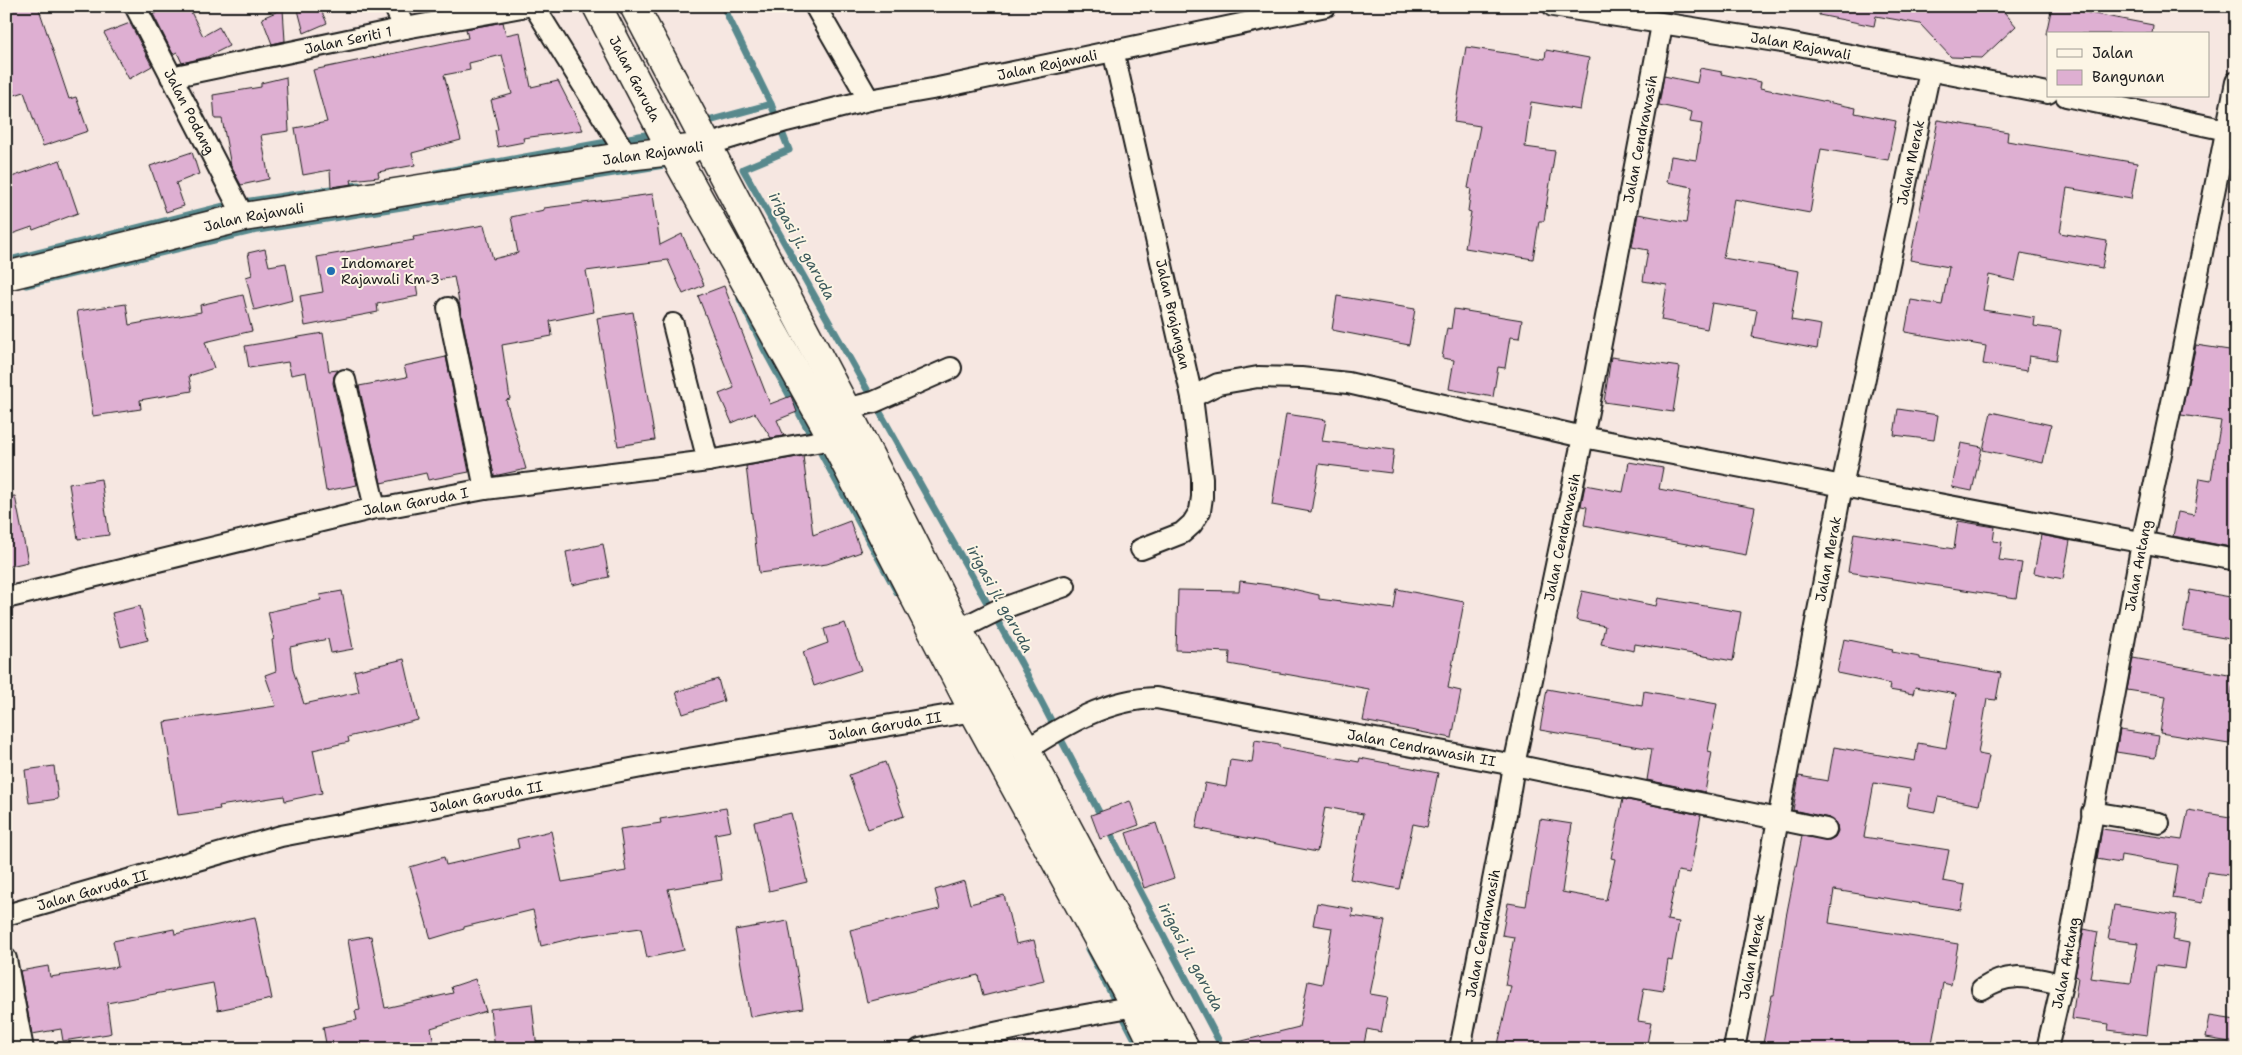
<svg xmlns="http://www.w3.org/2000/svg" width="2242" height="1055" font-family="'Shantell Sans',sans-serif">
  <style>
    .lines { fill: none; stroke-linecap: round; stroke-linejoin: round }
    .stream { stroke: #58898d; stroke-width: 7 }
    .building { fill: #deafd2; stroke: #1c1c1c }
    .minor-casing { stroke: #1c1c1c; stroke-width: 24 }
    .secondary-casing { stroke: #1c1c1c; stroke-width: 31 }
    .minor { stroke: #fcf5e5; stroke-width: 20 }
    .secondary { stroke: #fcf5e5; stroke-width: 28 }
    .poi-dot { fill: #1f6fb2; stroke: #fcf5e5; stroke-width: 2 }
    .labels { text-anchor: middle; stroke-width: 4; stroke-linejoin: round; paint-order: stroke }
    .street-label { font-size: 14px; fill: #1c1c1c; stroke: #fcf5e5 }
    .poi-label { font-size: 14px; fill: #1c1c1c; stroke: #fcf5e5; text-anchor: start }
    .water-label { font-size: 15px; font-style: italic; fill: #3f5b5e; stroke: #fcf5e5 }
  </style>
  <rect width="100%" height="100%" fill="#f6e7e1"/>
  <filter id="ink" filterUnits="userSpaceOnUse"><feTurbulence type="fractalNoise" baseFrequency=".02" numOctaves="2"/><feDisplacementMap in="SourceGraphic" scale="10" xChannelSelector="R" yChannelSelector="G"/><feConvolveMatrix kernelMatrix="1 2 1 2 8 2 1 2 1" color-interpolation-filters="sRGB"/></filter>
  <g filter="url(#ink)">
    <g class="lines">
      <g class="stream">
        <path d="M723 6 771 104 789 150 743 169 1021 663 1223 1049"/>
        <path d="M701 123 771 104"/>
        <path d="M436 173 656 133"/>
        <path d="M6 261 236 203 358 185"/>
        <path d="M26 285 252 231 664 165"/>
        <path d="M740 299 764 349 897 592"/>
        <path d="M1088 949 1140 1049"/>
      </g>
    </g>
    <g class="building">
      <path d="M6 6H38L69 99 76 97 88 131 43 146 24 92 15 95 6 70Z"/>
      <path d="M152 6H188L203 36 219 27 229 46 207 57 182 63 177 52 173 54 153 14 156 13Z"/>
      <path d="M297 6H319L327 23 304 33Z"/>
      <path d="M1820 6H1999L2016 26 1982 58 1951 57 1920 24 1876 16 1874 26 1819 15Z"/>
      <path d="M2052 6 2153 25 2152 34H2046Z"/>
      <path d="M283 9 285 41 272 44 262 18Z"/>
      <path d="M503 22 506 35 520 32 531 87 558 81 583 130 523 138 524 142 498 147 495 130 498 129 491 100 512 94 502 55 469 63 470 70 444 75 461 140 412 153 415 165 378 172 379 177 351 180 352 184 331 187 330 170 303 175 295 128 327 122 313 70 468 38 466 29Z"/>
      <path d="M130 23 152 66 129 79 104 33Z"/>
      <path d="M1466 47 1545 59 1546 50 1589 58 1580 110 1531 102 1525 147 1555 151 1544 221H1539L1533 259 1465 248 1471 212 1468 211 1471 189 1468 188 1480 126 1454 122Z"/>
      <path d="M1700 68 1722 72 1721 74 1761 82 1760 88 1856 108 1855 113 1896 121 1888 160 1821 149 1810 213 1734 199 1723 258 1799 271 1791 320 1821 325 1817 349 1752 337 1757 310 1712 303 1707 329 1661 320 1667 285 1643 281 1648 250 1632 247 1638 214 1686 223 1692 187 1667 182 1671 156 1696 160 1702 124 1690 122 1692 112 1659 105 1664 76 1697 83Z"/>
      <path d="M286 77 289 131 261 135 269 179 241 185 231 166 222 119H215L213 95 261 87V83Z"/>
      <path d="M1938 120 2008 132 2007 141 2137 163 2131 199 2067 188 2060 233 2107 241 2102 268 2021 253 2015 281 1989 275 1983 310 2035 318 2034 326 2061 330 2056 360 2029 356 2027 371 1983 364 1986 346 1905 332 1911 300 1942 305 1949 267 1910 260Z"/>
      <path d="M192 152 199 174 176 183 184 206 166 212 150 166Z"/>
      <path d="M60 160 78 213 33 230 32 227 6 236V179Z"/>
      <path d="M653 194 660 245 682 234 704 285 683 294 668 260 586 271 594 312 550 321 552 336 502 345 510 399 506 400 526 469 494 476 454 277 416 284 418 296 377 304 378 312 305 326 300 296 323 292 317 257 414 240 413 237 484 225 493 259 518 253 511 217 544 210V208Z"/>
      <path d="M265 249 269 266 286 263 293 300 254 310 246 277 252 275 248 253Z"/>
      <path d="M724 286 770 404 791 396 797 412 777 420 784 436 771 438 755 413 732 423 719 394 734 388 698 296Z"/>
      <path d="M243 295 252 331 205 342 214 368 189 376 192 391 140 400 141 409 93 416 77 311 126 304 129 325 201 312 200 305Z"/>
      <path d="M1337 296 1415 309 1409 345 1332 330Z"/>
      <path d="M1454 309 1522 320 1519 338 1510 337 1505 368 1498 367 1493 397 1449 389 1454 360 1442 358 1447 328 1451 329Z"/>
      <path d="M633 312 655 440 618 446 597 318Z"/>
      <path d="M323 333 329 371 338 370 334 376 333 383 357 485 326 491 306 372 291 375 288 362 249 368 245 346Z"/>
      <path d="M2196 345 2236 351V548L2173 536 2178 512 2194 515 2200 478 2211 480 2221 421 2181 415Z"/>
      <path d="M446 357 469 472 428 480 426 473 381 483 359 386 407 377 404 366Z"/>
      <path d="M1611 357 1680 367 1673 412 1604 402Z"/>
      <path d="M1898 409 1938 415 1934 440 1894 435Z"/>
      <path d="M1991 412 2051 425 2043 463 1983 450Z"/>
      <path d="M1286 414 1326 420 1322 441 1394 450 1391 473 1319 464 1311 512 1272 505Z"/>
      <path d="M1961 443 1982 447 1972 491 1952 487Z"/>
      <path d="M803 456 813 535 850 521 861 552 827 564 759 573 746 466Z"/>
      <path d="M1629 462 1663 468 1659 489 1755 507 1746 555 1584 525 1587 507 1581 506 1585 485 1623 492Z"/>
      <path d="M101 479 109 535 78 539 69 484Z"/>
      <path d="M15 496 28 562 6 567V497Z"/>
      <path d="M1958 521 1995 527 1993 541 2002 542 1999 560 2022 563 2016 598 1848 572 1854 533 1954 549Z"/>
      <path d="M2041 535 2070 541 2063 579 2034 573Z"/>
      <path d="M603 544 609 577 572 585 566 552Z"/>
      <path d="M1240 581 1284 587 1319 595V599L1394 609 1397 589 1464 602 1448 688 1461 691 1452 738 1363 721 1369 689 1229 664 1230 652 1176 650 1178 590 1239 591Z"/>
      <path d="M2190 590 2236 598V640L2183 631Z"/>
      <path d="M342 591 353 649 331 653 328 639 290 647 293 670 304 704 359 692 354 671 404 659 418 720 348 737 349 742 313 750 322 793 285 801 284 796 219 806 220 809 178 815 164 722 276 706 265 675 276 671 272 640 274 639 268 612 321 600 320 595Z"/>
      <path d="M1582 591 1656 606 1658 598 1741 612 1733 661 1635 644 1634 651 1601 644 1605 626 1576 620Z"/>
      <path d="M140 606 148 640 121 647 112 613Z"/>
      <path d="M845 623 861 670 814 686 803 652 828 643 824 629Z"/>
      <path d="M1844 639 1893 649 1892 652 1920 657V659L2001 673 1996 700 1987 699 1978 754 1989 756 1979 805 1938 797 1935 812 1907 807 1910 789 1874 783 1864 837 1949 850 1943 881 1965 885 1961 910 1834 890 1829 923 1958 944 1951 985 1943 983 1931 1049H1762L1772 995H1774L1786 917 1802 836 1829 840 1835 837 1838 831 1837 825 1829 818 1793 810 1799 776 1828 781 1834 747 1915 761 1918 743 1946 748 1956 694 1915 687 1913 694 1889 690 1890 684 1837 673Z"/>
      <path d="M2133 658 2234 676 2228 714 2234 715 2229 744 2160 733 2166 696 2127 690Z"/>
      <path d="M718 679 724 701 683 714 676 692Z"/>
      <path d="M1547 689 1642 706 1644 691 1717 704 1708 751 1712 752 1705 792 1647 780 1652 749 1540 730Z"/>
      <path d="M2120 730 2159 736 2155 758 2116 752Z"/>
      <path d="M1255 740 1279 744V747L1359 762 1360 758 1438 773 1427 827 1413 824 1399 889 1350 879 1363 814 1325 807 1317 852 1196 828 1205 783 1226 787 1230 760 1252 763Z"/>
      <path d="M885 762 904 816 868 829 849 775Z"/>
      <path d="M54 766 58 799 29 803 25 770Z"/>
      <path d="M1623 799 1701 815 1690 873 1678 871 1667 920 1679 922 1672 961 1668 960 1663 991 1644 988 1638 1021 1651 1023 1646 1049H1497L1511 986 1505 985 1514 937 1502 935 1508 903 1526 906 1540 819 1572 824 1562 892 1606 900 1615 859 1611 858Z"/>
      <path d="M1130 801 1139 825 1100 839 1091 815Z"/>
      <path d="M726 808 731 831 715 834 722 880 668 889 684 950 647 958 641 928 582 936 541 946 533 910 464 927V929L431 939 410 867 444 857 446 865 519 848 517 839 551 831 562 882 626 871 620 829 661 823 660 819Z"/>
      <path d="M2188 810 2236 818V876L2207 872 2202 903 2173 898 2178 865 2121 855 2120 863 2097 859 2102 829 2182 840Z"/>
      <path d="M791 813 807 882 769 891 754 822Z"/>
      <path d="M1156 823 1174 878 1144 888 1126 833Z"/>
      <path d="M964 881 970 904 1004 895 1016 944 1034 940 1044 981 983 996 978 975 867 1002 850 930 940 909 935 890Z"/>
      <path d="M1317 903 1353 909 1352 916 1385 921 1370 994 1388 997 1381 1032 1367 1029 1363 1049H1239L1238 1042 1299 1027 1308 981 1322 984 1332 928 1313 925Z"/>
      <path d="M2114 905 2177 915 2173 940 2189 943 2185 969 2156 965 2147 1035 2108 1030 2109 1024 2072 1019 2078 977 2075 976 2084 929 2098 932 2090 978 2131 983 2138 943 2108 939Z"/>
      <path d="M255 917 272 999 218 1010 213 983 107 1003 111 1033 108 1034 63 1041 61 1029 32 1034 20 971 48 966 50 977 118 967 113 941 174 929 175 934Z"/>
      <path d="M788 921 803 1008 750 1017 735 930Z"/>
      <path d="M371 936 385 1008 453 993 451 987 475 979 486 1011 431 1028 435 1049H327L323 1027 357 1020 355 1011 360 1010 348 940Z"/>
      <path d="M532 1004 537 1049H495L490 1009Z"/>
      <path d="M2210 1016 2236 1020V1043L2206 1038Z"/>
    </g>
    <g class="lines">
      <defs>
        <g id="minor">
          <path id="s1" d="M135 6 244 217"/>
          <path d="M394 6 405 28"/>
          <path d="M534 6 627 156"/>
          <path d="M815 6 869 100"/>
          <path id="s2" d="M1553 6 1788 43 2048 93"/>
          <path id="s3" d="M1113 50 1192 397 1202 478V497L1200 511 1192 524 1182 533 1141 549"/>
          <path id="s4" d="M171 77 405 28 527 6"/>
          <path d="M2066 96 2236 132"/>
          <path id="s5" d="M707 145 786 121 869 100 938 88 1326 6"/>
          <path d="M448 308 485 489"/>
          <path d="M673 324 708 461"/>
          <path d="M345 380 375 508"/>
          <path d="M1192 397 1218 384 1258 377 1301 378 1348 383 1583 437 2236 560"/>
          <path d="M846 409 874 402 951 368"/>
          <path id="s6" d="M6 598 375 508 389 507 485 489 708 461 833 439"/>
          <path d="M958 630 998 610 1065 586"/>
          <path id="s7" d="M1026 750C1066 724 1108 699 1156 698L1514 765 1826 829"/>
          <path d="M2092 812 2159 823"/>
          <path id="s8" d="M6 915 281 836 652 765 986 709"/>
          <path d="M6 959 23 1049"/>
          <path d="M1982 989C2010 970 2031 978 2062 984"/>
          <path d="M920 1049 1041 1023 1135 1006"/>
          <path id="s9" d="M1460 1049 1506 814 1514 765 1583 437 1662 25"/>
          <path id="s10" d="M1734 1049 1842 486 1930 71"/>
          <path id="s11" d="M2047 1049 2062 984 2142 543 2175 388 2236 82"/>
        </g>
        <g id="secondary">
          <path id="s12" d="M597 6 673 152 833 439 974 712 1135 1006 1156 1049"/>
          <path d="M634 6 846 409 958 630 1026 750 1185 1049"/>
          <path id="s13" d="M6 276 244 217 627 156 690 149"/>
        </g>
      </defs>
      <use href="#minor" class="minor-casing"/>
      <use href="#secondary" class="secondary-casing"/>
      <use href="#minor" class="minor"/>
      <use href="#secondary" class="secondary"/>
    </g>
  </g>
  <circle class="poi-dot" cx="331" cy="271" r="5"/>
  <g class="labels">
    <g class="street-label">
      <text dy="5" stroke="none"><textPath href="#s4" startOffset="181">Jalan Seriti 1</textPath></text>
      <text dy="5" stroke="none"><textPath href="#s2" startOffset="251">Jalan Rajawali</textPath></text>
      <text dy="5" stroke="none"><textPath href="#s5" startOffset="350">Jalan Rajawali</textPath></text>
      <text dy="5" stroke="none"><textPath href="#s12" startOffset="82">Jalan Garuda</textPath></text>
      <text dy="5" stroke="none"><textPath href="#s1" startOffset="119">Jalan Podang</textPath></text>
      <text dy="5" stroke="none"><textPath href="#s9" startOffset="928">Jalan Cendrawasih</textPath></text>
      <text transform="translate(653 153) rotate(-8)" y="5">Jalan Rajawali</text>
      <text dy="5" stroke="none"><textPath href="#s10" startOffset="904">Jalan Merak</textPath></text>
      <text dy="5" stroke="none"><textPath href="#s13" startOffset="255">Jalan Rajawali</textPath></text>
      <text dy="5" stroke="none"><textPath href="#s3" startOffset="271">Jalan Brajangan</textPath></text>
      <text dy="5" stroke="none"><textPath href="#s6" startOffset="421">Jalan Garuda I</textPath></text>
      <text dy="5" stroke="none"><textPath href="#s9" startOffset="522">Jalan Cendrawasih</textPath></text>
      <text dy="5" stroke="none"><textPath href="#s10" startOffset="499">Jalan Merak</textPath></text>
      <text dy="5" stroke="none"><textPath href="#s11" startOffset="492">Jalan Antang</textPath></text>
      <text dy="5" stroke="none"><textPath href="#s8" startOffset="900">Jalan Garuda II</textPath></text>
      <text dy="5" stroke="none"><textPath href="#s7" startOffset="412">Jalan Cendrawasih II</textPath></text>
      <text dy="5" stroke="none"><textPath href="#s8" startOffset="495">Jalan Garuda II</textPath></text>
      <text dy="5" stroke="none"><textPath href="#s8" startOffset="90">Jalan Garuda II</textPath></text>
      <text dy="5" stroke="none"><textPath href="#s9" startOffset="118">Jalan Cendrawasih</textPath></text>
      <text dy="5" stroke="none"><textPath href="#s10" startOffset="94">Jalan Merak</textPath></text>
      <text dy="5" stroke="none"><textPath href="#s11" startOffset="88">Jalan Antang</textPath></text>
    </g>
    <g class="poi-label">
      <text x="341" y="268">Indomaret<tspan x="341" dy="16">Rajawali Km 3</tspan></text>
    </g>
    <g class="water-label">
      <text transform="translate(802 246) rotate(61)" y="5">irigasi jl. garuda</text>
      <text transform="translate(1000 599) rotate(61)" y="5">irigasi jl. garuda</text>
      <text transform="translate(1191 957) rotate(62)" y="5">irigasi jl. garuda</text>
    </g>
  </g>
  <rect width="2242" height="1055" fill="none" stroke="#fcf5e5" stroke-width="25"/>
  <rect x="12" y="12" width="2217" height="1030" fill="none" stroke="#1c1c1c" stroke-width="2" filter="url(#ink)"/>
  <rect x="2047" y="32" width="162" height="65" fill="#fcf5e5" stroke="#a29e95"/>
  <rect x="2057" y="49" width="25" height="8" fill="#fcf5e5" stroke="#a29e95"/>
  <text x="2092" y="58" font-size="15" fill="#1c1c1c">Jalan</text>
  <rect x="2057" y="70" width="25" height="15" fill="#deafd2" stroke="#a29e95"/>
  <text x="2092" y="82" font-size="15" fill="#1c1c1c">Bangunan</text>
</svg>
